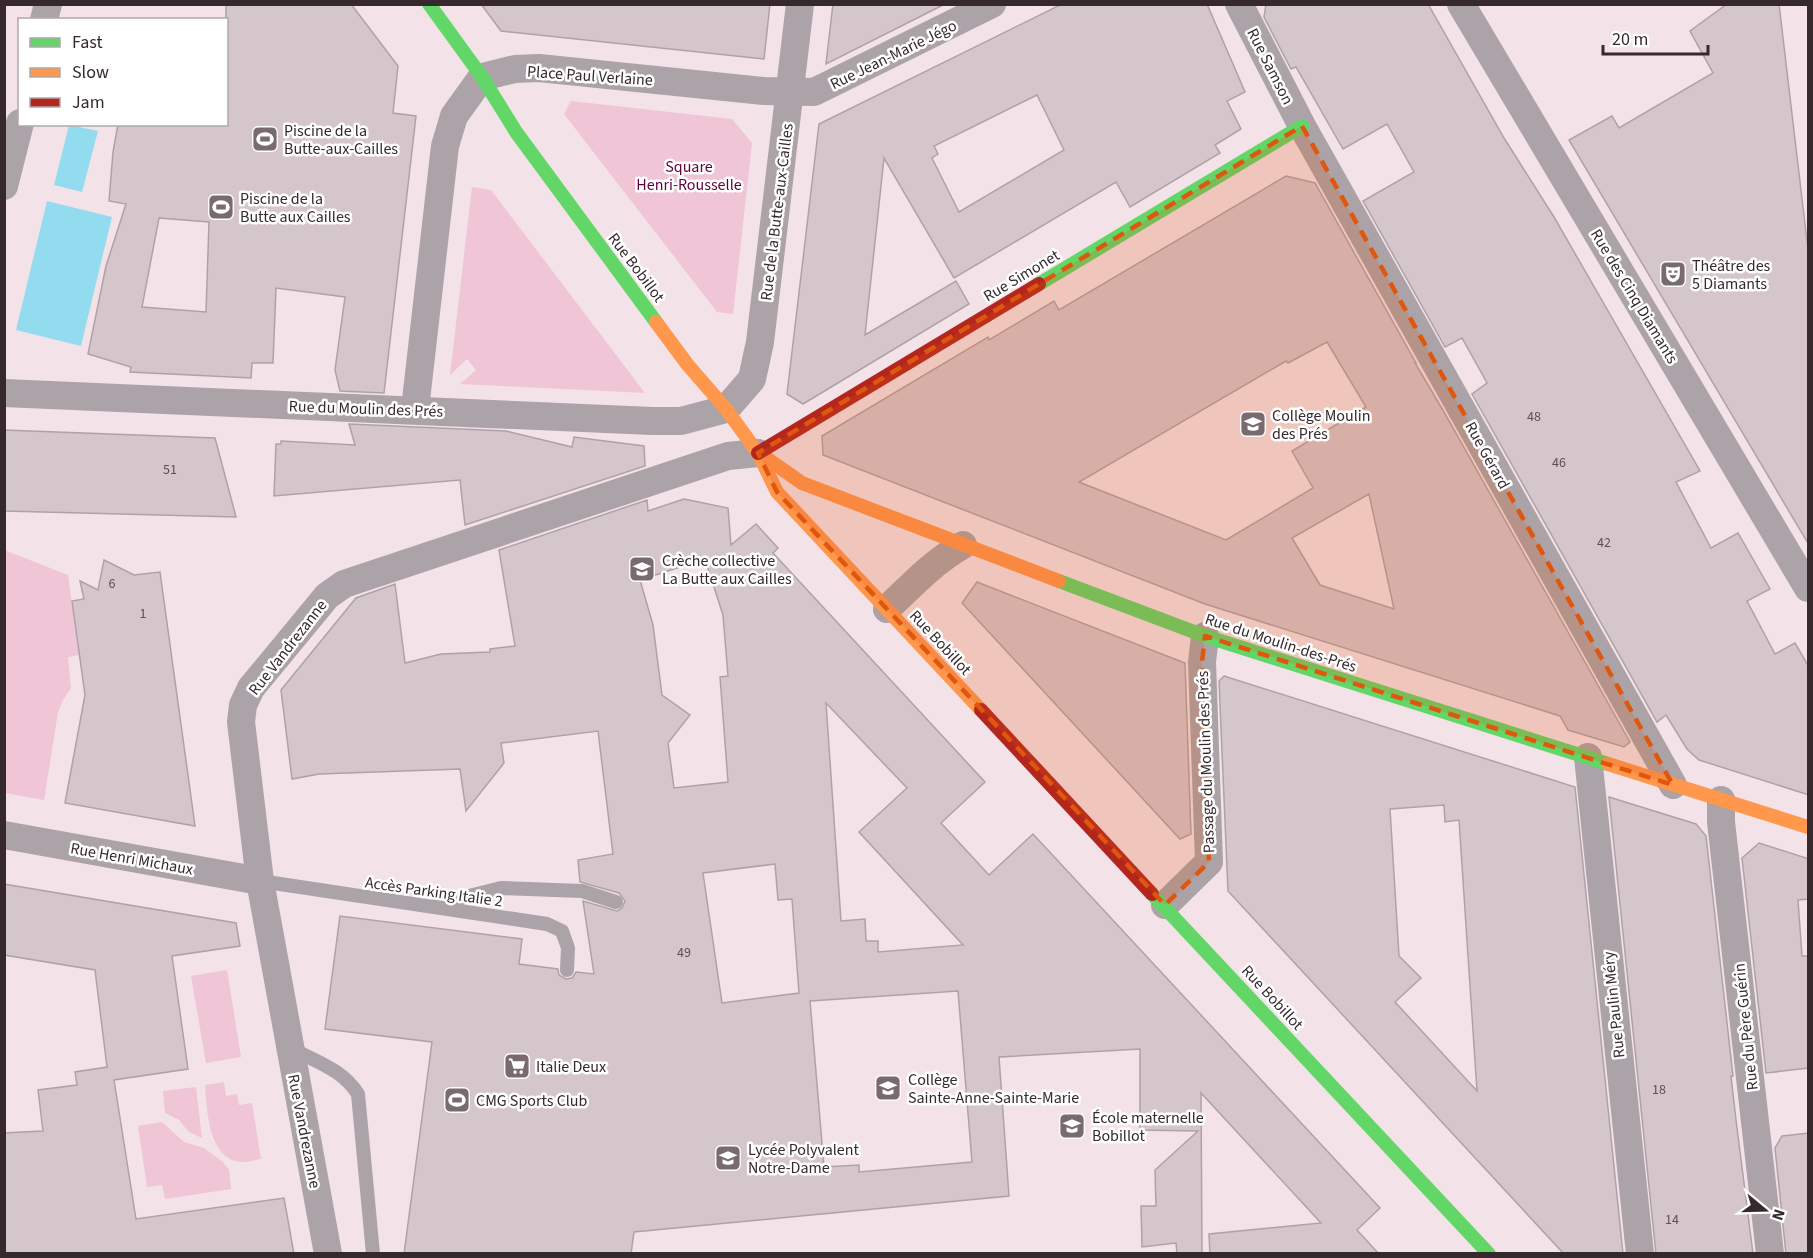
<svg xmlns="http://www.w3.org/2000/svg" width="1813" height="1258" font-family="'Source Sans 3',sans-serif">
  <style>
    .green { fill: #f0c5d6 }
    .water { fill: #93dcef }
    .building { fill: #d5c6cc; stroke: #afa2a7; stroke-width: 1.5; fill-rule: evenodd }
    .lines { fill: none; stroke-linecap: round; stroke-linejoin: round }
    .lane { stroke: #aba3a7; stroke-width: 14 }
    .street { stroke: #aba3a7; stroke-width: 28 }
    .fast { stroke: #63d668; stroke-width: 14 }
    .slow { stroke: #ff974d; stroke-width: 14 }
    .jam { stroke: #b3261e; stroke-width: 14 }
    .marked { fill: #df570e; fill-opacity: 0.2; stroke: #df570e; stroke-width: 4.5; stroke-dasharray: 12 8; stroke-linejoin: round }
    .labels { text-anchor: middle; stroke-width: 5; stroke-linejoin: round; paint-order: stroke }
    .number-label { font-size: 14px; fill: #5e5056 }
    .street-label { font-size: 16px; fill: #36292e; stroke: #fff }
    .poi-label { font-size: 16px; fill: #36292e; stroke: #fff; text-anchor: start }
    .park-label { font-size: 16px; fill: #62003b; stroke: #fff }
  </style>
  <rect width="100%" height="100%" fill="#f3e2e8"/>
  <g class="green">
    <path d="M571 101 732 119 752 143 733 314 717 312 564 114Z"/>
    <path d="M472 187 491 190 645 393 460 384 476 370 467 359 450 375Z"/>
    <path d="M4 550 68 575 79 655 68 657 71 688 63 700 58 712 44 800 5 793Z"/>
    <path d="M227 970 241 1057 206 1063 191 976Z"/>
    <path d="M224 1082 226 1096 237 1094 239 1105 252 1103 261 1159C255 1160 247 1162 241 1162 208 1159 207 1109 205 1085Z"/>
    <path d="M196 1087 202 1138 189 1132 179 1120 165 1113 163 1091Z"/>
    <path d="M162 1122 184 1142 204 1148 223 1162 229 1170 231 1189 165 1199 162 1185 147 1187 138 1126Z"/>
  </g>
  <g class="water">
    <path d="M69 125 98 131 82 192 54 185Z"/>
    <path d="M47 201 112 217 81 346 16 330Z"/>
  </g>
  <g class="building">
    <path d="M226 4H351L398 66 393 113 416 116 384 393 340 391 335 370 345 297 276 288 273 363H252L251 378 130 372 131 367 88 354 106 266 126 204 109 201 113 152 118 124H226ZM159 218 209 222 206 312 142 307Z"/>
    <path d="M481 4H770L764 59 501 31Z"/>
    <path d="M833 4H945L826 64Z"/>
    <path d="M1062 4H1207L1245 92 1227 101 1241 129 1215 145 1220 153 1130 207 1116 182 954 278 884 158 865 335 956 281 969 304 803 404 787 394 819 124ZM1037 95 1064 150 959 212 932 158 938 154 934 146Z"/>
    <path d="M1266 4H1428L1504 138 1554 217 1700 471 1676 482 1711 548 1738 533 1770 589 1747 601 1775 654 1795 643 1809 667V795L1699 760 1687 749 1666 715 1657 722 1472 394 1487 383 1462 338 1445 347 1363 201 1414 172 1387 124 1343 149 1296 67 1291 69 1264 17Z"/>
    <path d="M1727 4H1779L1809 258V545L1569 140 1612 116 1619 128 1713 73 1690 31Z"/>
    <path d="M1286 176 1315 183 1416 363H1415L1444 412 1630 742 1624 747 1568 730 1560 716 1205 604 823 455 822 436 988 337 989 340 1054 301 1059 310ZM1327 342 1366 407 1292 451 1313 488 1226 540 1079 482 1286 361 1288 363ZM1369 494 1394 609 1320 585 1292 538Z"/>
    <path d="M349 424 506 431 572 447 574 437 644 446 645 466 465 525 460 480 274 496 276 444H281V441L355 445Z"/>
    <path d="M4 430 215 438 236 517 4 511Z"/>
    <path d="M684 499 728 508 731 545 756 524 778 548 773 553 985 782 941 823 989 875 1033 834 1380 1208 1357 1230 1379 1254H1210L1209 1234 1321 1223 1201 1093 1202 1254H1177L1176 1243 1142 1247 1141 1206H1156L1155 1170 1198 1131 1140 1130V1049L999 1057 1009 1196 634 1232 631 1254H404L432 1042 325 1029 340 916 522 939 519 964 558 969 559 975 566 979 572 978 576 972 594 974 583 901 617 911 622 908 625 901 619 893 580 882 578 860 613 854 598 731 501 743 504 763 466 811 460 769 319 774 292 779 281 690 356 598 395 584 405 663 441 654 490 652V649L515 646 499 550 647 500 648 511ZM705 559 723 615 728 676 720 677 728 782 674 788 668 743 690 715 662 695 653 625 640 580ZM826 703 907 788 859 832 963 945 878 952V941H866L865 919 841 921ZM775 864 778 900 792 899 799 993 722 1003 703 873ZM958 991 972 1162 859 1172V1165L824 1167 810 1001Z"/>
    <path d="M104 560 134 575 160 572 195 826 65 803 85 695 72 601 84 599 80 581 98 590Z"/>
    <path d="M977 582 1185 663 1191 834 1180 839 962 603Z"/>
    <path d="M1224 676 1575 787 1623 1254H1564L1228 891 1219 681ZM1444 805 1445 822 1459 820 1477 1091 1395 1002 1421 978 1399 956 1390 809Z"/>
    <path d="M1609 797 1696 824 1706 836 1733 1076H1731L1736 1120 1753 1254H1656Z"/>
    <path d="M1759 843 1809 859V899L1798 900 1802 956H1809V1068L1766 1073 1742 858Z"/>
    <path d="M4 884 236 923 240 946 172 956 188 1069 114 1080 136 1219 284 1198 294 1254H4V1133L43 1131 38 1090 77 1085 75 1072 107 1067 95 970 4 955Z"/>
    <path d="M1809 1133V1254H1786L1775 1148 1782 1136Z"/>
  </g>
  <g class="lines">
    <g class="lane">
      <path d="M260 881 547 924 562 931 568 948 567 970"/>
      <path d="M437 904 501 888 582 891 616 902"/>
      <path d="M291 1048C316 1062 342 1069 358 1094L373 1254"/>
    </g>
    <g class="street">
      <path d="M1239 4 1302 126 1673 785"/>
      <path d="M1461 4 1808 588"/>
      <path d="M44 20 48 4"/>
      <path d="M4 186 20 123"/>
      <path d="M4 393 652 421H681L726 409 752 379 760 342 800 4"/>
      <path d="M415 409 445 146 454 116 482 77 515 69 539 68 764 91 814 92 992 4"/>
      <path d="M887 609C912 585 932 563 963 545"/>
      <path d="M1588 757 1640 1254"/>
      <path d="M1721 800V822L1770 1254"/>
      <path d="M4 835 260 881"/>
      <path d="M1165 905 1209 862 1202 662 1205 636"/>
      <path d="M328 1254 260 881 241 722 243 705 251 688 327 596 344 584 728 456 758 453"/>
    </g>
    <g class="fast">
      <path d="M429 4 482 77 516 132 656 322"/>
      <path d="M1039 284 1302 126"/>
      <path d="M1059 581 1205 636 1608 764"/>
      <path d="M1152 894 1489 1254"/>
    </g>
    <g class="slow">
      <path d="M656 322 687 364 726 409 758 453 777 492 981 710"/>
      <path d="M762 455 802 483 1059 581"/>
      <path d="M1608 764 1808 827"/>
    </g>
    <g class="jam">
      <path d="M758 453 1039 284"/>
      <path d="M981 710 1152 894"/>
    </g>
  </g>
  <path class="marked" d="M1302 126 1673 785 1205 636 1202 662 1209 862 1165 905 777 492 758 453Z"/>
  <defs>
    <symbol id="stadium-square" viewBox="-11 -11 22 22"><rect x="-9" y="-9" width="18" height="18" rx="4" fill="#786a6f" stroke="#fff"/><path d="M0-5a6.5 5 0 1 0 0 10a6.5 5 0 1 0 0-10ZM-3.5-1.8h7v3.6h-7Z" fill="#fff"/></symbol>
    <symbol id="theatre-square" viewBox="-11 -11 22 22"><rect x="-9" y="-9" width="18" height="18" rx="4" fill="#786a6f" stroke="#fff"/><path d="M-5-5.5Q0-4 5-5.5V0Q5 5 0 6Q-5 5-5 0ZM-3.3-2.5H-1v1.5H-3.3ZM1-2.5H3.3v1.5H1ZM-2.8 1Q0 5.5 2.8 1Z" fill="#fff"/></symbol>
    <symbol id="school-square" viewBox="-11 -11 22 22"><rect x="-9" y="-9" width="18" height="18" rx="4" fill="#786a6f" stroke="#fff"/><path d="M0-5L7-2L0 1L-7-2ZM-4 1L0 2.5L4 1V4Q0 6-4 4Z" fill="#fff"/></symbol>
    <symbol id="supermarket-square" viewBox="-11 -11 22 22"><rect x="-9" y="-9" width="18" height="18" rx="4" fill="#786a6f" stroke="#fff"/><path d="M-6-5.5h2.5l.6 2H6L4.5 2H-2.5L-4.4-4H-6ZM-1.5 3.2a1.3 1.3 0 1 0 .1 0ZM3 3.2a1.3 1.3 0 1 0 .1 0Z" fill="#fff"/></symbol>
  </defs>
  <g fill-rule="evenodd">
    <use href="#stadium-square" x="250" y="124" width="30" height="30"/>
    <use href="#stadium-square" x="206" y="192" width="30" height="30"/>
    <use href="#theatre-square" x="1658" y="259" width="30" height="30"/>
    <use href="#school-square" x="1238" y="409" width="30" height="30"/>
    <use href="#school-square" x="627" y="554" width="30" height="30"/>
    <use href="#supermarket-square" x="502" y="1051" width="30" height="30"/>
    <use href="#school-square" x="873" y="1073" width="30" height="30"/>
    <use href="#stadium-square" x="442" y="1085" width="30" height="30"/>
    <use href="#school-square" x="1057" y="1111" width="30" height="30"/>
    <use href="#school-square" x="713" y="1143" width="30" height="30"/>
  </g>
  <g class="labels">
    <g class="number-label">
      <text x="1534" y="421">48</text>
      <text x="1559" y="467">46</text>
      <text x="170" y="474">51</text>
      <text x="1604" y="547">42</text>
      <text x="112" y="588">6</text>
      <text x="143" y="618">1</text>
      <text x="684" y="957">49</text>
      <text x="1659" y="1094">18</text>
      <text x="1672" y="1224">14</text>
    </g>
    <g class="street-label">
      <text transform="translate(893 54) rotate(-26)" y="6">Rue Jean-Marie Jégo</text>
      <text transform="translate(1271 66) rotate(63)" y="6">Rue Samson</text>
      <text transform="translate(590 75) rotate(4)" y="6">Place Paul Verlaine</text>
      <text transform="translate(776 212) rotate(-83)" y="6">Rue de la Butte-aux-Cailles</text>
      <text transform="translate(637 267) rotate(53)" y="6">Rue Bobillot</text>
      <text transform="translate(1021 275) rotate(-31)" y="6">Rue Simonet</text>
      <text transform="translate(1635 296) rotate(59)" y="6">Rue des Cinq Diamants</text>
      <text transform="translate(366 408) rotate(2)" y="6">Rue du Moulin des Prés</text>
      <text transform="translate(1488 455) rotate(61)" y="6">Rue Gérard</text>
      <text transform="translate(941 642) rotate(47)" y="6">Rue Bobillot</text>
      <text transform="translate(1281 642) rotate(18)" y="6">Rue du Moulin-des-Prés</text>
      <text transform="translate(287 647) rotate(-52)" y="6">Rue Vandrezanne</text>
      <text transform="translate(1205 762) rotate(-92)" y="6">Passage du Moulin des Prés</text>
      <text transform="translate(132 858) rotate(10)" y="6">Rue Henri Michaux</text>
      <text transform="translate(434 891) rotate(8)" y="6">Accès Parking Italie 2</text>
      <text transform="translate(1273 997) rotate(47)" y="6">Rue Bobillot</text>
      <text transform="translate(1613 1005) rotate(-96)" y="6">Rue Paulin Méry</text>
      <text transform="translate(1745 1027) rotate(-96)" y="6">Rue du Père Guérin</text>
      <text transform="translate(305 1131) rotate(79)" y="6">Rue Vandrezanne</text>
    </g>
    <g class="poi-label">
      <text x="284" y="136">Piscine de la<tspan x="284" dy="18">Butte-aux-Cailles</tspan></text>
      <text x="240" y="204">Piscine de la<tspan x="240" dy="18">Butte aux Cailles</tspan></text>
      <text x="1692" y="271">Théâtre des<tspan x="1692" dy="18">5 Diamants</tspan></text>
      <text x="1272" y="421">Collège Moulin<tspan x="1272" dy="18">des Prés</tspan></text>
      <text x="662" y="566">Crèche collective<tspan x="662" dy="18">La Butte aux Cailles</tspan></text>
      <text x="536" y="1072">Italie Deux</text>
      <text x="908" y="1085">Collège<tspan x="908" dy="18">Sainte-Anne-Sainte-Marie</tspan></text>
      <text x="476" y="1106">CMG Sports Club</text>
      <text x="1092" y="1123">École maternelle<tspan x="1092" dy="18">Bobillot</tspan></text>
      <text x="748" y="1155">Lycée Polyvalent<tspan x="748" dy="18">Notre-Dame</tspan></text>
    </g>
    <g class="park-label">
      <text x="689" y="172">Square<tspan x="689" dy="18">Henri-Rousselle</tspan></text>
    </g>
  </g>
  <rect width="1813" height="1258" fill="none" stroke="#36292e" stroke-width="12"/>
  <rect x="18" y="18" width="210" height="108" fill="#ffffff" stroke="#afa9ab" stroke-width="1.5"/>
  <rect x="30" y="38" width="30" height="9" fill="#63d668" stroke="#afa9ab" stroke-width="1.5"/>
  <text x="72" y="48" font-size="18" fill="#36292e">Fast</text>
  <rect x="30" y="68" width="30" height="9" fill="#ff974d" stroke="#afa9ab" stroke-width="1.5"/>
  <text x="72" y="78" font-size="18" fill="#36292e">Slow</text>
  <rect x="30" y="98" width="30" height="9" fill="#b3261e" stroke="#afa9ab" stroke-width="1.5"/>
  <text x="72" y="108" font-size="18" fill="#36292e">Jam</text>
  <g transform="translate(1765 1210) rotate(109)" stroke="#ffffff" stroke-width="4.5" paint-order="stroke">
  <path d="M0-4.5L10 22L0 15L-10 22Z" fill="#36292e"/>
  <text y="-9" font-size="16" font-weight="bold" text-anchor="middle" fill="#36292e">N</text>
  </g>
  <path d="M1603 45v9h105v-9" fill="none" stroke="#36292e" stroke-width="3"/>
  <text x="1612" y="45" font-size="18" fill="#36292e" stroke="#ffffff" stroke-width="4.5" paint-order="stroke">20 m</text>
</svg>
